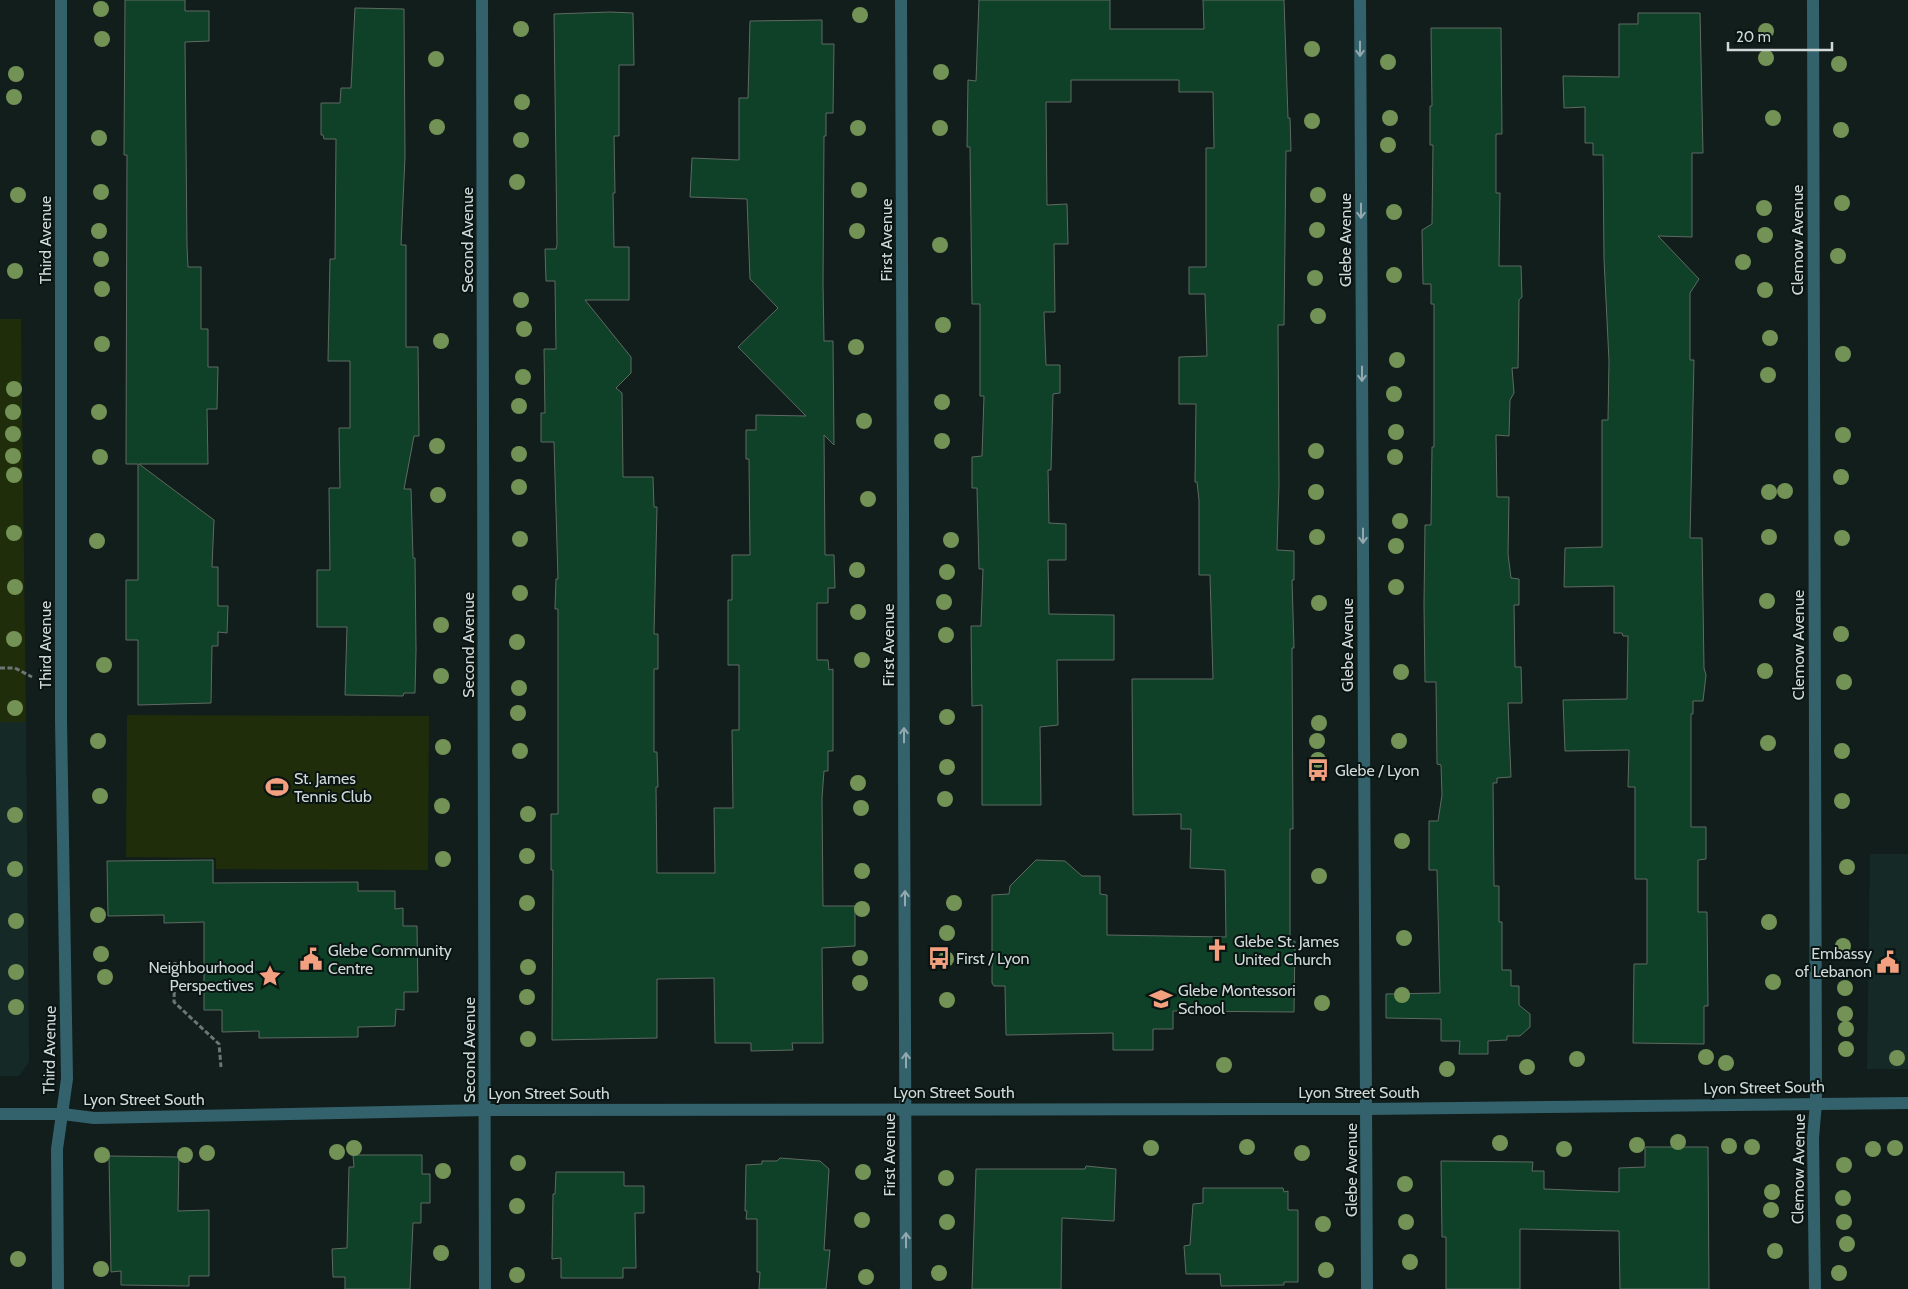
<svg xmlns="http://www.w3.org/2000/svg" width="1908" height="1289" font-family="Cabin,sans-serif">
  <style>
    .built { fill: #152a27 }
    .green { fill: #202d0a }
    .building { fill: #0e4127; stroke: #5f6a63 }
    .lines { fill: none; stroke-linecap: round; stroke-linejoin: round }
    .path { stroke: #6c7675; stroke-width: 3; stroke-dasharray: 5 2.5; stroke-linecap: butt }
    .minor { stroke: #34626c; stroke-width: 12 }
    .tree { fill: #739255 }
    .oneway { stroke: #92a9ad }
    .labels { text-anchor: middle; stroke-width: 4; stroke-linejoin: round; paint-order: stroke }
    .street-label { font-size: 16px; fill: #d1d9d8; stroke: #091513 }
    .poi-label { font-size: 16px; fill: #d1d9d8; stroke: #091513; text-anchor: start }
  </style>
  <rect width="100%" height="100%" fill="#121e1c"/>
  <g class="built">
    <path d="M0 722H26L29 1062 19 1076H0Z"/>
    <path d="M1870 854H1908V1069H1867Z"/>
  </g>
  <g class="green">
    <path d="M0 319H21L26 722H0Z"/>
    <path d="M127 715 429 716 428 870 216 869V858L126 857Z"/>
  </g>
  <g class="building">
    <path d="M125 0H185V11H209V41L185 42 187 246 188 267H201V329H208V367H218L217 409H207L208 464H139L214 520 212 567H218V606H228L227 633 218 632V646H212L211 703 138 705V640H126V580H138V464H126L127 155H124Z"/>
    <path d="M979 0H1110V29H1204L1203 0H1284L1288 118H1290L1291 151H1286L1284 325H1278L1279 485 1277 550 1294 551V580H1292L1294 648H1292L1293 829H1290V941H1295L1294 1012 1173 1011V1029H1153V1050H1113V1033L1006 1035 1005 986H994L992 983V895L1009 894 1010 886 1036 860 1065 861 1082 876H1100V894L1107 895V935L1226 937 1225 870 1190 868 1191 829H1181V814L1133 815 1132 679H1213L1210 575H1199V500L1197 482H1195L1196 404H1179V357L1207 356 1205 294H1189V267H1206V148H1214L1213 92H1179V80H1071V102H1046L1047 205 1067 204 1068 244H1054L1055 312H1044L1046 365H1060V393L1053 394 1051 470H1048L1049 523 1066 524V560H1048L1049 614 1114 615V660H1057L1058 725 1040 727 1041 805H982V705L972 706 971 626H981L983 569H979L977 488H972V457L982 456 984 396H980V304H972L970 147H967L968 80 976 81Z"/>
    <path d="M355 8 404 9 405 157 401 245H406V347H418L419 436H414L404 489H411L413 558H415L416 650 415 693H404L403 696 345 695 347 627H317V570H330L329 488H340L339 428H350V361H328L330 259H335L336 139H324L323 135H321V103H340L341 88H351Z"/>
    <path d="M610 12 633 13 634 65H619V136H614L615 193H613L614 247H629V300H585L631 357V373L616 388 622 393 623 477H653L654 507H657L654 634H658V669H654V752H657L658 787H656L657 873H715L714 808H733L732 730H739V665H728V600H732V555H750L749 459H746V430H756V415L806 416 738 347 778 308 750 279 747 199 690 197 692 158 739 160V98H748L750 21 822 20V44H834L833 113H826V136H824L823 283 824 341H833L834 445 824 435 825 555H834L835 588H828V603H817V660H828L829 670 833 669V751H828V771H824L822 798 823 906H855V946L822 948 823 1043H792L793 1050 751 1051V1043H715L714 978 657 979V1038L552 1040 553 870H551V814H558V609H555L556 579H558L554 442H541V413H545L544 349H556L555 281H546L545 249H556L557 245 554 14Z"/>
    <path d="M1638 13H1700L1703 153H1692V237L1658 236 1699 279 1690 293V360H1694L1690 538H1702L1704 668 1706 675 1703 701H1693V714H1691V827H1706V859L1698 860V912H1707L1708 1006H1704V1044L1633 1043 1634 964H1647V879H1635V787H1628L1629 750 1565 751 1563 700 1627 699 1628 636H1623L1622 633H1614V586L1564 587 1565 548 1602 547V420H1608L1609 361 1604 259 1603 155H1593V143H1585V107L1564 108 1563 76 1619 77V24H1638Z"/>
    <path d="M1431 28H1501L1502 134H1496V193H1500L1499 266H1521L1522 297 1519 300 1518 368H1512L1514 393 1510 400 1509 436 1496 435 1497 497H1509L1508 554 1511 578 1519 579V605H1514L1515 667H1521L1522 703H1508L1511 777 1497 778V783H1493L1494 886H1499V922H1502V970H1511V986H1519V1005L1530 1014V1027L1520 1036H1507V1040L1488 1041V1054H1459L1460 1041H1441V1019L1386 1018V994L1440 993 1437 870H1429V821H1438L1442 795 1441 765 1437 764 1436 682H1425L1424 604 1425 525H1431L1432 447H1434V304H1431V284H1423L1422 230 1432 224 1433 145H1430V106H1432Z"/>
    <path d="M213 860V883L358 882V891H395V909L403 908V926H417L418 992H404V1010L396 1009 395 1026 358 1027V1037L259 1038V1031L222 1032V1010H204V922L164 923V915L108 916 107 861Z"/>
    <path d="M1645 1147H1708L1709 1289H1620L1619 1231 1520 1229V1289H1446V1237H1442L1441 1161 1533 1162 1532 1171H1544V1189L1619 1192V1168L1645 1167Z"/>
    <path d="M353 1155H422V1174H430V1203H421V1223H413L410 1289H345V1277H333L332 1249 347 1248 349 1167H354Z"/>
    <path d="M109 1156 179 1157 178 1211 209 1210V1276H189V1286L121 1285V1271L111 1272Z"/>
    <path d="M780 1158 820 1161 829 1169 824 1250H830L826 1289H759L760 1272H757V1219H746L747 1211H745L746 1165 762 1164V1161H777Z"/>
    <path d="M1086 1166 1116 1169 1114 1221 1062 1218 1061 1289H972L976 1169H1085Z"/>
    <path d="M556 1172H624V1186H644V1213H635L636 1268H623V1278H561V1258L552 1259 553 1194H555Z"/>
    <path d="M1203 1188H1283L1284 1192 1288 1191V1210H1298V1282H1284V1285L1221 1286 1220 1274H1186L1184 1246 1190 1245 1193 1204 1203 1203Z"/>
  </g>
  <g class="lines">
    <g class="path">
      <path d="M0 668H15L32 677"/>
      <path d="M175 962 174 1002 219 1044 221 1067"/>
    </g>
    <g class="minor">
      <path d="M482 0 485 1289"/>
      <path d="M901 0 906 1289"/>
      <path d="M1360 0 1367 1289"/>
      <path d="M1813 0 1816 1103 1813 1138 1815 1289"/>
      <path d="M0 1114H63L94 1118 486 1110 1366 1109 1908 1103"/>
      <path d="M58 1289 57 1149 67 1079 61 721V0"/>
    </g>
  </g>
  <g class="tree">
    <circle cx="101" cy="9" r="8"/>
    <circle cx="860" cy="15" r="8"/>
    <circle cx="521" cy="29" r="8"/>
    <circle cx="1766" cy="31" r="8"/>
    <circle cx="102" cy="39" r="8"/>
    <circle cx="1312" cy="49" r="8"/>
    <circle cx="1766" cy="58" r="8"/>
    <circle cx="436" cy="59" r="8"/>
    <circle cx="1388" cy="62" r="8"/>
    <circle cx="1839" cy="64" r="8"/>
    <circle cx="941" cy="72" r="8"/>
    <circle cx="16" cy="74" r="8"/>
    <circle cx="14" cy="97" r="8"/>
    <circle cx="522" cy="102" r="8"/>
    <circle cx="1390" cy="118" r="8"/>
    <circle cx="1773" cy="118" r="8"/>
    <circle cx="1312" cy="121" r="8"/>
    <circle cx="437" cy="127" r="8"/>
    <circle cx="858" cy="128" r="8"/>
    <circle cx="940" cy="128" r="8"/>
    <circle cx="1841" cy="130" r="8"/>
    <circle cx="99" cy="138" r="8"/>
    <circle cx="521" cy="140" r="8"/>
    <circle cx="1388" cy="145" r="8"/>
    <circle cx="517" cy="182" r="8"/>
    <circle cx="859" cy="190" r="8"/>
    <circle cx="101" cy="192" r="8"/>
    <circle cx="18" cy="195" r="8"/>
    <circle cx="1318" cy="195" r="8"/>
    <circle cx="1842" cy="203" r="8"/>
    <circle cx="1764" cy="208" r="8"/>
    <circle cx="1394" cy="212" r="8"/>
    <circle cx="1317" cy="230" r="8"/>
    <circle cx="99" cy="231" r="8"/>
    <circle cx="857" cy="231" r="8"/>
    <circle cx="1765" cy="235" r="8"/>
    <circle cx="940" cy="245" r="8"/>
    <circle cx="1838" cy="256" r="8"/>
    <circle cx="101" cy="259" r="8"/>
    <circle cx="1743" cy="262" r="8"/>
    <circle cx="15" cy="271" r="8"/>
    <circle cx="1394" cy="275" r="8"/>
    <circle cx="1315" cy="278" r="8"/>
    <circle cx="102" cy="289" r="8"/>
    <circle cx="1765" cy="290" r="8"/>
    <circle cx="521" cy="300" r="8"/>
    <circle cx="1318" cy="316" r="8"/>
    <circle cx="943" cy="325" r="8"/>
    <circle cx="524" cy="329" r="8"/>
    <circle cx="1770" cy="338" r="8"/>
    <circle cx="441" cy="341" r="8"/>
    <circle cx="102" cy="344" r="8"/>
    <circle cx="856" cy="347" r="8"/>
    <circle cx="1843" cy="354" r="8"/>
    <circle cx="1397" cy="360" r="8"/>
    <circle cx="1768" cy="375" r="8"/>
    <circle cx="523" cy="377" r="8"/>
    <circle cx="14" cy="389" r="8"/>
    <circle cx="1394" cy="394" r="8"/>
    <circle cx="942" cy="402" r="8"/>
    <circle cx="519" cy="406" r="8"/>
    <circle cx="13" cy="412" r="8"/>
    <circle cx="99" cy="412" r="8"/>
    <circle cx="864" cy="421" r="8"/>
    <circle cx="1396" cy="432" r="8"/>
    <circle cx="13" cy="434" r="8"/>
    <circle cx="1843" cy="435" r="8"/>
    <circle cx="942" cy="441" r="8"/>
    <circle cx="437" cy="446" r="8"/>
    <circle cx="1316" cy="451" r="8"/>
    <circle cx="519" cy="454" r="8"/>
    <circle cx="13" cy="456" r="8"/>
    <circle cx="100" cy="457" r="8"/>
    <circle cx="1395" cy="457" r="8"/>
    <circle cx="14" cy="475" r="8"/>
    <circle cx="1841" cy="477" r="8"/>
    <circle cx="519" cy="487" r="8"/>
    <circle cx="1785" cy="491" r="8"/>
    <circle cx="1316" cy="492" r="8"/>
    <circle cx="1769" cy="492" r="8"/>
    <circle cx="438" cy="495" r="8"/>
    <circle cx="868" cy="499" r="8"/>
    <circle cx="1400" cy="521" r="8"/>
    <circle cx="14" cy="533" r="8"/>
    <circle cx="1317" cy="537" r="8"/>
    <circle cx="1769" cy="537" r="8"/>
    <circle cx="1842" cy="538" r="8"/>
    <circle cx="520" cy="539" r="8"/>
    <circle cx="951" cy="540" r="8"/>
    <circle cx="97" cy="541" r="8"/>
    <circle cx="1396" cy="546" r="8"/>
    <circle cx="857" cy="570" r="8"/>
    <circle cx="947" cy="572" r="8"/>
    <circle cx="15" cy="587" r="8"/>
    <circle cx="1396" cy="587" r="8"/>
    <circle cx="520" cy="593" r="8"/>
    <circle cx="1767" cy="601" r="8"/>
    <circle cx="944" cy="602" r="8"/>
    <circle cx="1319" cy="603" r="8"/>
    <circle cx="858" cy="612" r="8"/>
    <circle cx="441" cy="625" r="8"/>
    <circle cx="1841" cy="634" r="8"/>
    <circle cx="946" cy="635" r="8"/>
    <circle cx="14" cy="639" r="8"/>
    <circle cx="517" cy="642" r="8"/>
    <circle cx="862" cy="660" r="8"/>
    <circle cx="104" cy="665" r="8"/>
    <circle cx="1765" cy="671" r="8"/>
    <circle cx="1401" cy="672" r="8"/>
    <circle cx="441" cy="676" r="8"/>
    <circle cx="1844" cy="682" r="8"/>
    <circle cx="519" cy="688" r="8"/>
    <circle cx="15" cy="708" r="8"/>
    <circle cx="518" cy="713" r="8"/>
    <circle cx="947" cy="717" r="8"/>
    <circle cx="1319" cy="723" r="8"/>
    <circle cx="98" cy="741" r="8"/>
    <circle cx="1317" cy="741" r="8"/>
    <circle cx="1399" cy="741" r="8"/>
    <circle cx="1768" cy="743" r="8"/>
    <circle cx="443" cy="747" r="8"/>
    <circle cx="520" cy="751" r="8"/>
    <circle cx="1842" cy="751" r="8"/>
    <circle cx="1318" cy="760" r="8"/>
    <circle cx="947" cy="767" r="8"/>
    <circle cx="858" cy="783" r="8"/>
    <circle cx="100" cy="796" r="8"/>
    <circle cx="945" cy="799" r="8"/>
    <circle cx="1842" cy="801" r="8"/>
    <circle cx="442" cy="806" r="8"/>
    <circle cx="861" cy="808" r="8"/>
    <circle cx="528" cy="814" r="8"/>
    <circle cx="15" cy="815" r="8"/>
    <circle cx="1402" cy="841" r="8"/>
    <circle cx="527" cy="856" r="8"/>
    <circle cx="443" cy="859" r="8"/>
    <circle cx="1847" cy="867" r="8"/>
    <circle cx="15" cy="869" r="8"/>
    <circle cx="862" cy="871" r="8"/>
    <circle cx="1319" cy="876" r="8"/>
    <circle cx="527" cy="903" r="8"/>
    <circle cx="954" cy="903" r="8"/>
    <circle cx="862" cy="909" r="8"/>
    <circle cx="98" cy="915" r="8"/>
    <circle cx="16" cy="921" r="8"/>
    <circle cx="1769" cy="922" r="8"/>
    <circle cx="947" cy="933" r="8"/>
    <circle cx="1404" cy="938" r="8"/>
    <circle cx="1843" cy="946" r="8"/>
    <circle cx="101" cy="954" r="8"/>
    <circle cx="860" cy="958" r="8"/>
    <circle cx="946" cy="959" r="8"/>
    <circle cx="528" cy="967" r="8"/>
    <circle cx="16" cy="972" r="8"/>
    <circle cx="105" cy="977" r="8"/>
    <circle cx="1773" cy="982" r="8"/>
    <circle cx="860" cy="983" r="8"/>
    <circle cx="1845" cy="988" r="8"/>
    <circle cx="1402" cy="995" r="8"/>
    <circle cx="527" cy="997" r="8"/>
    <circle cx="947" cy="1000" r="8"/>
    <circle cx="1322" cy="1003" r="8"/>
    <circle cx="16" cy="1007" r="8"/>
    <circle cx="1845" cy="1014" r="8"/>
    <circle cx="1846" cy="1029" r="8"/>
    <circle cx="528" cy="1039" r="8"/>
    <circle cx="1846" cy="1049" r="8"/>
    <circle cx="1706" cy="1057" r="8"/>
    <circle cx="1897" cy="1058" r="8"/>
    <circle cx="1577" cy="1059" r="8"/>
    <circle cx="1726" cy="1063" r="8"/>
    <circle cx="1224" cy="1065" r="8"/>
    <circle cx="1527" cy="1067" r="8"/>
    <circle cx="1447" cy="1069" r="8"/>
    <circle cx="1678" cy="1142" r="8"/>
    <circle cx="1500" cy="1143" r="8"/>
    <circle cx="1637" cy="1145" r="8"/>
    <circle cx="1729" cy="1146" r="8"/>
    <circle cx="1247" cy="1147" r="8"/>
    <circle cx="1752" cy="1147" r="8"/>
    <circle cx="354" cy="1148" r="8"/>
    <circle cx="1151" cy="1148" r="8"/>
    <circle cx="1895" cy="1148" r="8"/>
    <circle cx="1564" cy="1149" r="8"/>
    <circle cx="1873" cy="1149" r="8"/>
    <circle cx="337" cy="1152" r="8"/>
    <circle cx="207" cy="1153" r="8"/>
    <circle cx="1302" cy="1153" r="8"/>
    <circle cx="102" cy="1155" r="8"/>
    <circle cx="185" cy="1155" r="8"/>
    <circle cx="518" cy="1163" r="8"/>
    <circle cx="1844" cy="1165" r="8"/>
    <circle cx="443" cy="1171" r="8"/>
    <circle cx="863" cy="1172" r="8"/>
    <circle cx="946" cy="1178" r="8"/>
    <circle cx="1405" cy="1184" r="8"/>
    <circle cx="1772" cy="1192" r="8"/>
    <circle cx="1843" cy="1198" r="8"/>
    <circle cx="517" cy="1206" r="8"/>
    <circle cx="1771" cy="1210" r="8"/>
    <circle cx="862" cy="1220" r="8"/>
    <circle cx="947" cy="1222" r="8"/>
    <circle cx="1406" cy="1222" r="8"/>
    <circle cx="1844" cy="1222" r="8"/>
    <circle cx="1323" cy="1224" r="8"/>
    <circle cx="1847" cy="1244" r="8"/>
    <circle cx="1775" cy="1251" r="8"/>
    <circle cx="441" cy="1253" r="8"/>
    <circle cx="18" cy="1259" r="8"/>
    <circle cx="1410" cy="1262" r="8"/>
    <circle cx="101" cy="1269" r="8"/>
    <circle cx="1326" cy="1270" r="8"/>
    <circle cx="939" cy="1273" r="8"/>
    <circle cx="1839" cy="1273" r="8"/>
    <circle cx="517" cy="1275" r="8"/>
    <circle cx="866" cy="1277" r="8"/>
  </g>
  <defs><path id="oneway-shaft" d="M-6 0H5M1.5-3L5.5 0L1.5 3" fill="none" stroke-width="1.6" stroke-linecap="round" stroke-linejoin="round" transform="scale(1.25)"/></defs>
  <g class="oneway">
    <use href="#oneway-shaft" transform="translate(1360 49) rotate(90)"/>
    <use href="#oneway-shaft" transform="translate(1361 211) rotate(90)"/>
    <use href="#oneway-shaft" transform="translate(1362 374) rotate(90)"/>
    <use href="#oneway-shaft" transform="translate(1363 536) rotate(90)"/>
    <use href="#oneway-shaft" transform="translate(904 735) rotate(-90)"/>
    <use href="#oneway-shaft" transform="translate(905 898) rotate(-90)"/>
    <use href="#oneway-shaft" transform="translate(906 1060) rotate(-90)"/>
    <use href="#oneway-shaft" transform="translate(906 1240) rotate(-90)"/>
  </g>
  <defs>
    <symbol id="bus-bare" viewBox="-9 -9 18 18"><path d="M-5-6H5V4H4V6H2V4H-2V6H-4V4H-5ZM-3.5-4V0h7V-4ZM-3.5 1.2v1.5H-2V1.2ZM2 1.2v1.5H3.5V1.2Z" fill="#f2a07f" stroke="#091513" stroke-width="2.5" paint-order="stroke"/></symbol>
    <symbol id="stadium-bare" viewBox="-9 -9 18 18"><path d="M0-5a6.5 5 0 1 0 0 10a6.5 5 0 1 0 0-10ZM-3.5-1.8h7v3.6h-7Z" fill="#f2a07f" stroke="#091513" stroke-width="2.5" paint-order="stroke"/></symbol>
    <symbol id="church-bare" viewBox="-9 -9 18 18"><path d="M-1.2-6h2.4v3.5h3.3v2.4h-3.3V6h-2.4V-.1h-3.3v-2.4h3.3Z" fill="#f2a07f" stroke="#091513" stroke-width="2.5" paint-order="stroke"/></symbol>
    <symbol id="civic-bare" viewBox="-9 -9 18 18"><path d="M-.6-6.5H3V-4.5H.6V-3L4-1V1h2V6H-6V1h2V-1L-.6-3ZM-1.2 2.5V6h2.4V2.5Z" fill="#f2a07f" stroke="#091513" stroke-width="2.5" paint-order="stroke"/></symbol>
    <symbol id="sight-bare" viewBox="-9 -9 18 18"><path d="M0-6L1.8-2.2L6-1.7L2.9 1.2L3.7 5.4L0 3.3L-3.7 5.4L-2.9 1.2L-6-1.7L-1.8-2.2Z" fill="#f2a07f" stroke="#091513" stroke-width="2.5" paint-order="stroke"/></symbol>
    <symbol id="school-bare" viewBox="-9 -9 18 18"><path d="M0-5L7-2L0 1L-7-2ZM-4 1L0 2.5L4 1V4Q0 6-4 4Z" fill="#f2a07f" stroke="#091513" stroke-width="2.5" paint-order="stroke"/></symbol>
  </defs>
  <g fill-rule="evenodd">
    <use href="#bus-bare" x="1302" y="754" width="32" height="32"/>
    <use href="#stadium-bare" x="261" y="771" width="32" height="32"/>
    <use href="#church-bare" x="1201" y="934" width="32" height="32"/>
    <use href="#bus-bare" x="923" y="942" width="32" height="32"/>
    <use href="#civic-bare" x="295" y="943" width="32" height="32"/>
    <use href="#civic-bare" x="1872" y="946" width="32" height="32"/>
    <use href="#sight-bare" x="254" y="960" width="32" height="32"/>
    <use href="#school-bare" x="1145" y="983" width="32" height="32"/>
  </g>
  <g class="labels">
    <g class="street-label">
      <text transform="translate(45 240) rotate(-90)" y="6">Third Avenue</text>
      <text transform="translate(467 240) rotate(-90)" y="6">Second Avenue</text>
      <text transform="translate(886 240) rotate(-90)" y="6">First Avenue</text>
      <text transform="translate(1345 240) rotate(-90)" y="6">Glebe Avenue</text>
      <text transform="translate(1797 240) rotate(-90)" y="6">Clemow Avenue</text>
      <text transform="translate(45 645) rotate(-90)" y="6">Third Avenue</text>
      <text transform="translate(468 645) rotate(-90)" y="6">Second Avenue</text>
      <text transform="translate(888 645) rotate(-90)" y="6">First Avenue</text>
      <text transform="translate(1347 645) rotate(-90)" y="6">Glebe Avenue</text>
      <text transform="translate(1798 645) rotate(-90)" y="6">Clemow Avenue</text>
      <text transform="translate(49 1050) rotate(-89)" y="6">Third Avenue</text>
      <text transform="translate(469 1050) rotate(-90)" y="6">Second Avenue</text>
      <text transform="translate(1764 1087) rotate(-1)" y="6">Lyon Street South</text>
      <text x="954" y="1098">Lyon Street South</text>
      <text x="1359" y="1098">Lyon Street South</text>
      <text x="549" y="1099">Lyon Street South</text>
      <text x="144" y="1105">Lyon Street South</text>
      <text transform="translate(889 1155) rotate(-90)" y="6">First Avenue</text>
      <text transform="translate(1798 1169) rotate(-89)" y="6">Clemow Avenue</text>
      <text transform="translate(1351 1170) rotate(-90)" y="6">Glebe Avenue</text>
    </g>
    <g class="poi-label">
      <text x="1335" y="776">Glebe / Lyon</text>
      <text x="294" y="784">St. James<tspan x="294" dy="18">Tennis Club</tspan></text>
      <text x="1234" y="947">Glebe St. James<tspan x="1234" dy="18">United Church</tspan></text>
      <text x="328" y="956">Glebe Community<tspan x="328" dy="18">Centre</tspan></text>
      <text x="1872" y="959" text-anchor="end">Embassy<tspan x="1872" dy="18">of Lebanon</tspan></text>
      <text x="956" y="964">First / Lyon</text>
      <text x="254" y="973" text-anchor="end">Neighbourhood<tspan x="254" dy="18">Perspectives</tspan></text>
      <text x="1178" y="996">Glebe Montessori<tspan x="1178" dy="18">School</tspan></text>
    </g>
  </g>
  <path d="M1728 42v8h104v-8" fill="none" stroke="#d1d9d8" stroke-width="2.5"/>
  <text x="1736" y="42" font-size="15" fill="#d1d9d8" stroke="#091513" stroke-width="4" paint-order="stroke">20 m</text>
</svg>
